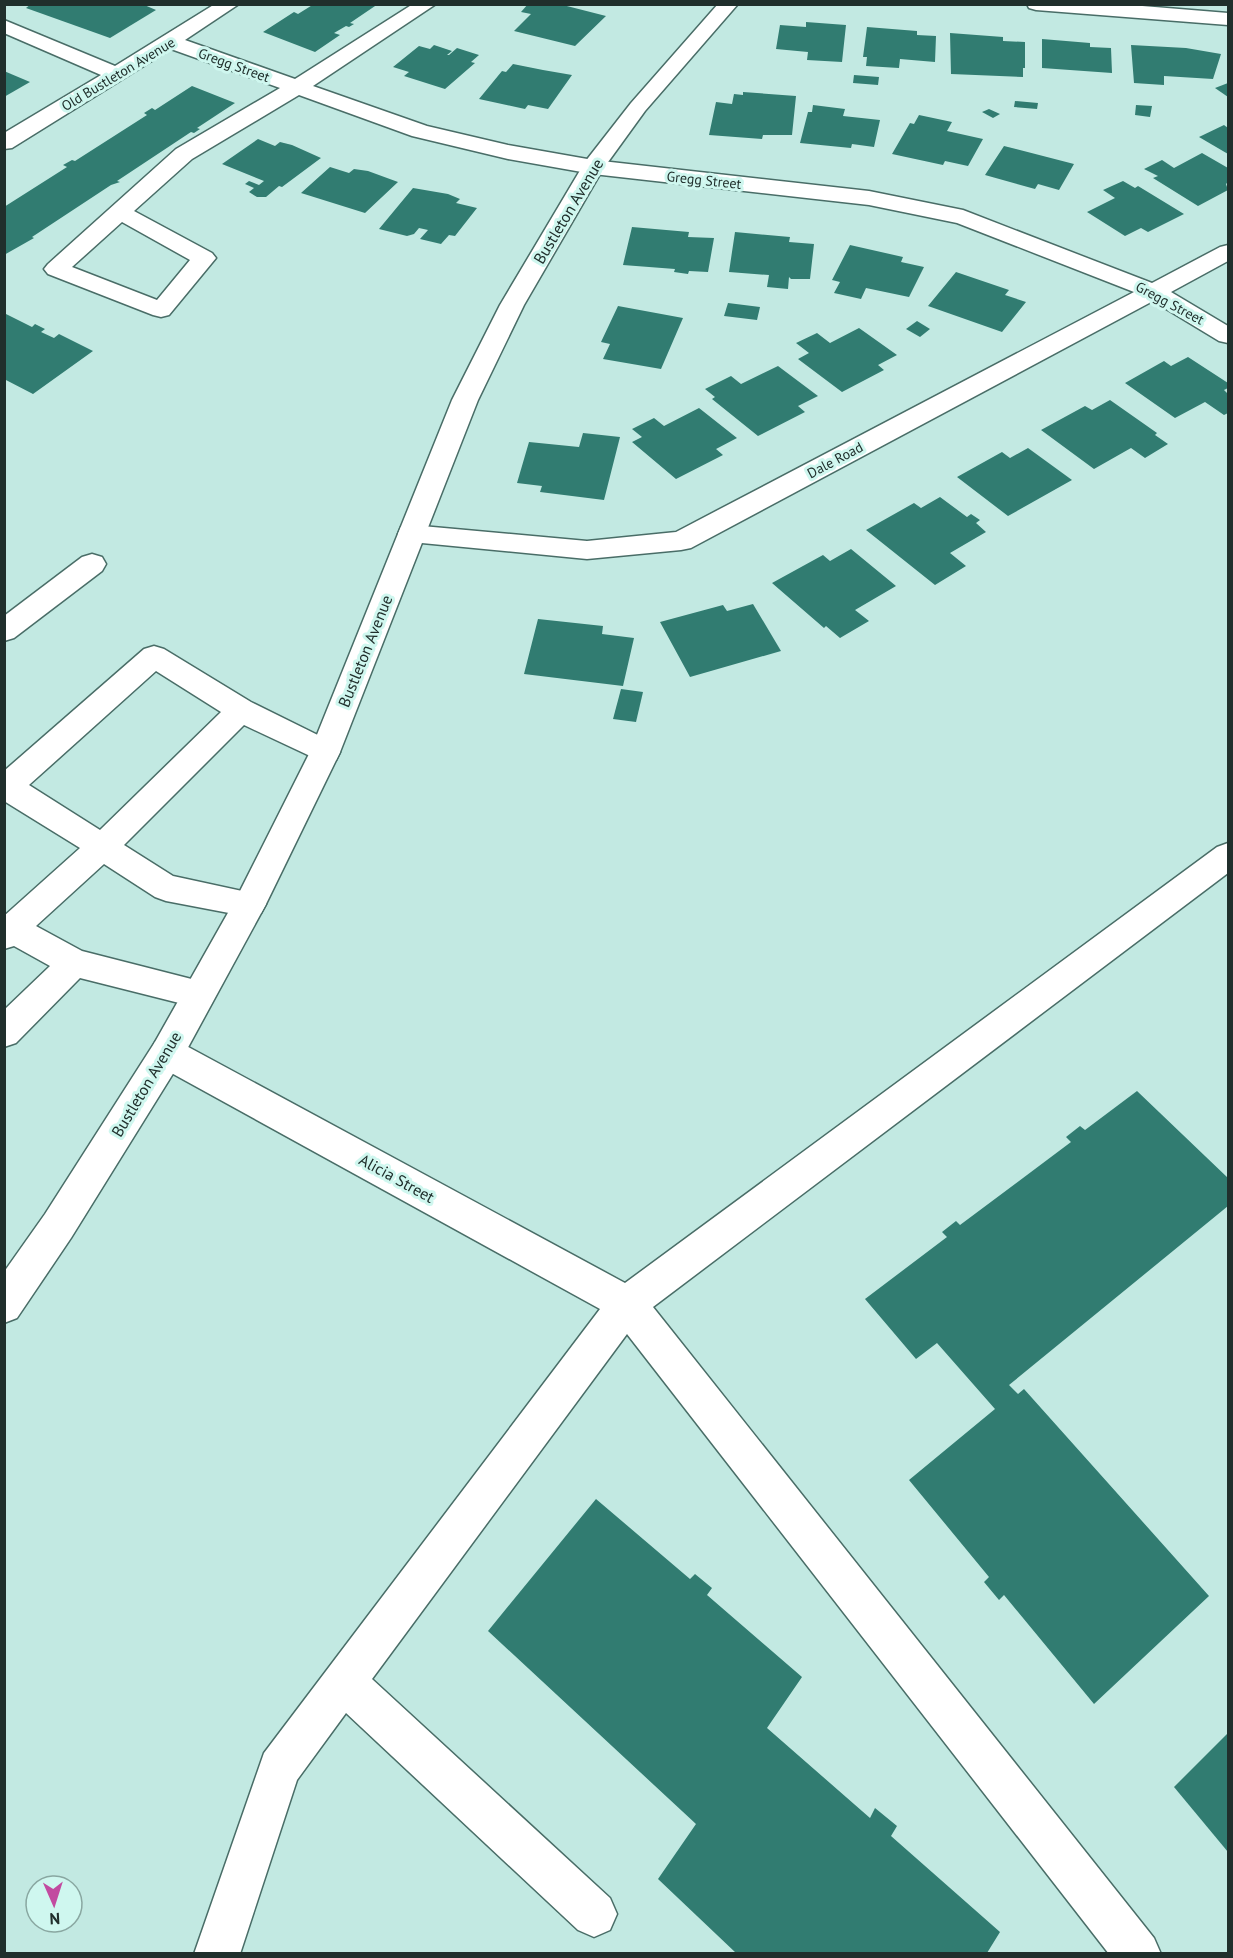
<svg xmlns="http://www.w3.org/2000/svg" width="1233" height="1958" font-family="'PT Sans',sans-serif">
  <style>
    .building { fill: #317c71 }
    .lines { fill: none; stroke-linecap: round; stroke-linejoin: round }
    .minor-casing { stroke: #496d67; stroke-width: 3 }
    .major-casing { stroke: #496d67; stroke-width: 3 }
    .minor { fill: #fff; fill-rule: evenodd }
    .major { fill: #fff; fill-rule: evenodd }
    .labels { text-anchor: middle; stroke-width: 6; stroke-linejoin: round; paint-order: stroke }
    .far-street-label { font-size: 14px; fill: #202f2c; stroke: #cff7ef }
    .street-label { font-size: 16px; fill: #202f2c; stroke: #cff7ef }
  </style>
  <rect width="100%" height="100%" fill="#c2e9e2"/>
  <g class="building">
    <path d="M31 4H142L156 10 110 38 26 8Z"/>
    <path d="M314 4H378L350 23 354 24 349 27 346 26 334 33 340 35 315 52 263 32 294 12 298 14Z"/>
    <path d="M528 4H559L606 16 575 46 514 31 531 14 521 12Z"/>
    <path d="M806 22 846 25 842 62 807 60 808 52 776 49 780 25 806 27Z"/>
    <path d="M867 27 917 31V35L936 36 935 62 900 59 899 68 866 66 867 57H863Z"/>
    <path d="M950 33 1003 37V41L1025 42V68H1023V77L951 74Z"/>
    <path d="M1042 39 1090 43V47L1111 48 1112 73 1042 68Z"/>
    <path d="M434 45 452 51 447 55H449L457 48 479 55 471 62 475 63 445 89 404 76 409 72 393 67 419 46 430 49Z"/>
    <path d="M1131 45 1186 48 1221 54 1213 79 1164 76V85L1134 83Z"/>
    <path d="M513 64 543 70 572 75 548 109 528 105 525 109 479 99 502 71 506 72Z"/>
    <path d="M4 71 30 82 4 97Z"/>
    <path d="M854 75 879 77 878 85 853 83Z"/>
    <path d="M1228 83V97L1215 88Z"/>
    <path d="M192 86 235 103 197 128 200 129 194 133 191 132 117 181 120 182 111 185 32 237 34 238 4 255V207L67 167 63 165 72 160 75 161 147 115 144 113 152 108 155 110Z"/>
    <path d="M743 92 796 96 792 135H763L762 139 709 135 716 102 732 104 734 94 743 95Z"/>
    <path d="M1015 101 1038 103 1037 109 1014 107Z"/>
    <path d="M813 105 845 109 843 116 880 120 874 147 852 144 851 148 800 143 808 112H812Z"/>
    <path d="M1136 105 1152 106 1150 117 1135 115Z"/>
    <path d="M989 109 1000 114 993 118 982 112Z"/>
    <path d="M919 115 952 122 947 131 983 139 968 166 945 161 943 165 892 154 910 123 914 124Z"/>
    <path d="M1224 125 1228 128V154L1199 137Z"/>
    <path d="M258 139 275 146 280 142 292 145 321 158 282 187 279 186 266 197H257L249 192 254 188 245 184 249 181 259 185 264 181 222 164Z"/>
    <path d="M1004 146 1074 164 1059 190 1038 184 1035 189 985 175Z"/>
    <path d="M1202 153 1228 168V182L1226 184 1228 190 1198 206 1153 178 1158 176 1144 169 1162 160 1174 168Z"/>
    <path d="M330 167 349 173 354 169 368 171 398 182 365 213 301 193Z"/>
    <path d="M1123 181 1135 188 1138 186 1184 214 1148 232 1141 228 1125 236 1087 212 1115 198 1103 190Z"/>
    <path d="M413 188 448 194 460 199 456 203 477 208 455 236 449 235 441 244 420 239 428 230 419 228 414 234 407 236 379 229Z"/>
    <path d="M632 227 689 232 688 237 714 238 708 272 689 271 688 274 674 272 675 269 623 265Z"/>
    <path d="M735 232 790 237 789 242 814 244 810 279H791L789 277 788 289 767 287 769 275 729 272Z"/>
    <path d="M850 245 903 257 901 262 924 267 909 297 866 288 861 299 834 293 840 282 832 280Z"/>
    <path d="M956 272 1009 290 1005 295 1026 302 1002 332 928 306Z"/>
    <path d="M728 303 760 307 757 320 724 316Z"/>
    <path d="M618 306 683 318 661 369 603 359 610 344 601 342Z"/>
    <path d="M4 313 32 327 35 324 45 329 41 332 54 338 59 334 93 351 33 394 4 379Z"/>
    <path d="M917 321 930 329 920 337 906 329Z"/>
    <path d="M859 328 897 355 878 365 884 370 842 392 798 359 809 353 796 343 817 333 830 343Z"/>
    <path d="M1188 357 1228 383V388L1224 390 1228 394V413L1224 415 1205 402 1175 418 1125 383 1164 361 1171 366Z"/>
    <path d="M778 366 818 396 798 406 805 412 758 436 712 399 715 397 705 389 731 376 741 384Z"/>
    <path d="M1110 400 1157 433 1155 435 1168 444 1145 458 1131 448 1094 469 1041 430 1085 406 1092 410Z"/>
    <path d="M699 408 737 438 716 449 723 455 676 479 632 442 642 437 632 429 654 418 664 426Z"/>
    <path d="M583 433 620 437 604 500 540 492 542 486 517 483 529 442 579 447Z"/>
    <path d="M1028 448 1072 480 1008 516 957 477 1002 452 1010 458Z"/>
    <path d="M940 497 967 517 971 514 980 520 976 523 986 532 950 553 966 566 935 585 866 530 914 503 921 508Z"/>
    <path d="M851 549 896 586 855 610 869 621 840 638 826 626 824 628 772 583 823 555 830 561Z"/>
    <path d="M753 604 781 651 690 677 660 622 723 605 727 611Z"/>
    <path d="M538 619 603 626 602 634 634 638 623 686 524 674Z"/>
    <path d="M621 689 643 692 636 722 613 719Z"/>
    <path d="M1137 1091 1228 1178V1206L1009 1385 1018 1394 1024 1389 1209 1596 1094 1704 1004 1595 999 1600 984 1582 989 1577 909 1480 995 1409 937 1343 916 1359 865 1299 947 1237 942 1232 956 1221 960 1225 1071 1142 1066 1137 1080 1126 1085 1130Z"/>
    <path d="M596 1499 690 1579 695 1574 712 1588 707 1595 802 1677 767 1728 870 1818 875 1808 897 1826 891 1836 1000 1932 987 1953H736L658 1879 696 1824 488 1631Z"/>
    <path d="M1228 1733V1852L1174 1787Z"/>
  </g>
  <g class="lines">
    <defs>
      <g id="minor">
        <path d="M215 4H239L185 40 295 79 413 4H436L313 86 427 126 508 145 593 160 869 191 963 210 1152 283 1220 247 1228 245V261L1171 292 1228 326V343L1219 341 1153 301 691 548 681 550 587 559 401 541 398 534 401 527 411 525 587 541 676 532 1134 292 957 223 869 205 593 174 508 159 412 136 299 95 192 159 134 211 212 253 216 258 169 315 161 317 153 315 48 274 44 269 48 264 176 149 280 88 171 49 12 148 4 149V133L101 75 4 33V20L115 66ZM122 222 190 260 157 300 72 267Z"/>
        <path d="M1027 4H1118L1228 13V25L1036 10 1029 8Z"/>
        <path d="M92 554 102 557 106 564 102 571 14 638 4 641V616L82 557Z"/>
        <path d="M154 646 164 649 251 702 336 744 340 752 336 760 325 763 244 725 124 845 173 876 261 895 266 904 261 913 250 917 166 901 155 897 104 864 36 926 82 951 211 984 216 994 211 1004 199 1008 80 978 16 1043 4 1047V1010L50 966 14 946 4 949V916L80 848 4 801V771L144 649ZM156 671 221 712 100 830 29 785Z"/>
        <path d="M1228 843V873L653 1307 1154 1938 1161 1954H1109L627 1334 372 1679 610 1898 617 1914 610 1930 594 1937 578 1930 346 1713 297 1780 240 1954H194L264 1753 600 1309 155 1064 150 1053 155 1042 167 1038 179 1042 625 1283 1217 847Z"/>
      </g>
      <path id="major" d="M718 4H738L645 111 603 169 524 305 478 400 340 752 266 904 179 1064 71 1238 17 1318 4 1323V1272L45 1214 155 1042 238 895 310 752 452 400 500 305 585 162 631 103Z"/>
    </defs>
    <use href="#minor" class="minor-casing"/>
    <use href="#major" class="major-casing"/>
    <use href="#minor" class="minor"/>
    <use href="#major" class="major"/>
  </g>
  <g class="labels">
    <g class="far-street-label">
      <text transform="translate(234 65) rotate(20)" y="5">Gregg Street</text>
      <text transform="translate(118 74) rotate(-31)" y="5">Old Bustleton Avenue</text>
      <text transform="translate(704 180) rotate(6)" y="5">Gregg Street</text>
      <text transform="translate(1170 303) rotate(28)" y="5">Gregg Street</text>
      <text transform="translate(835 460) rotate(-28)" y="5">Dale Road</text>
    </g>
    <g class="street-label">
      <text transform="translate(568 211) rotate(-59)" y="6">Bustleton Avenue</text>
      <text transform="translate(365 651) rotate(-68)" y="6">Bustleton Avenue</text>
      <text transform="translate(146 1084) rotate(-59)" y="6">Bustleton Avenue</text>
      <text transform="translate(397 1178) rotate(29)" y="6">Alicia Street</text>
    </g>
  </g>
  <rect width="1233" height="1958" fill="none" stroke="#202f2c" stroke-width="12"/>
  <g transform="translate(54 1904) rotate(177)"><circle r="28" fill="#cff7ef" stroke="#89a7a1" stroke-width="1.5"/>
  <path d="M0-4.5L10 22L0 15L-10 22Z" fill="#c24ba0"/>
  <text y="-9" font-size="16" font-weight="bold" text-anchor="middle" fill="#202f2c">N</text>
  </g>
</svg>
